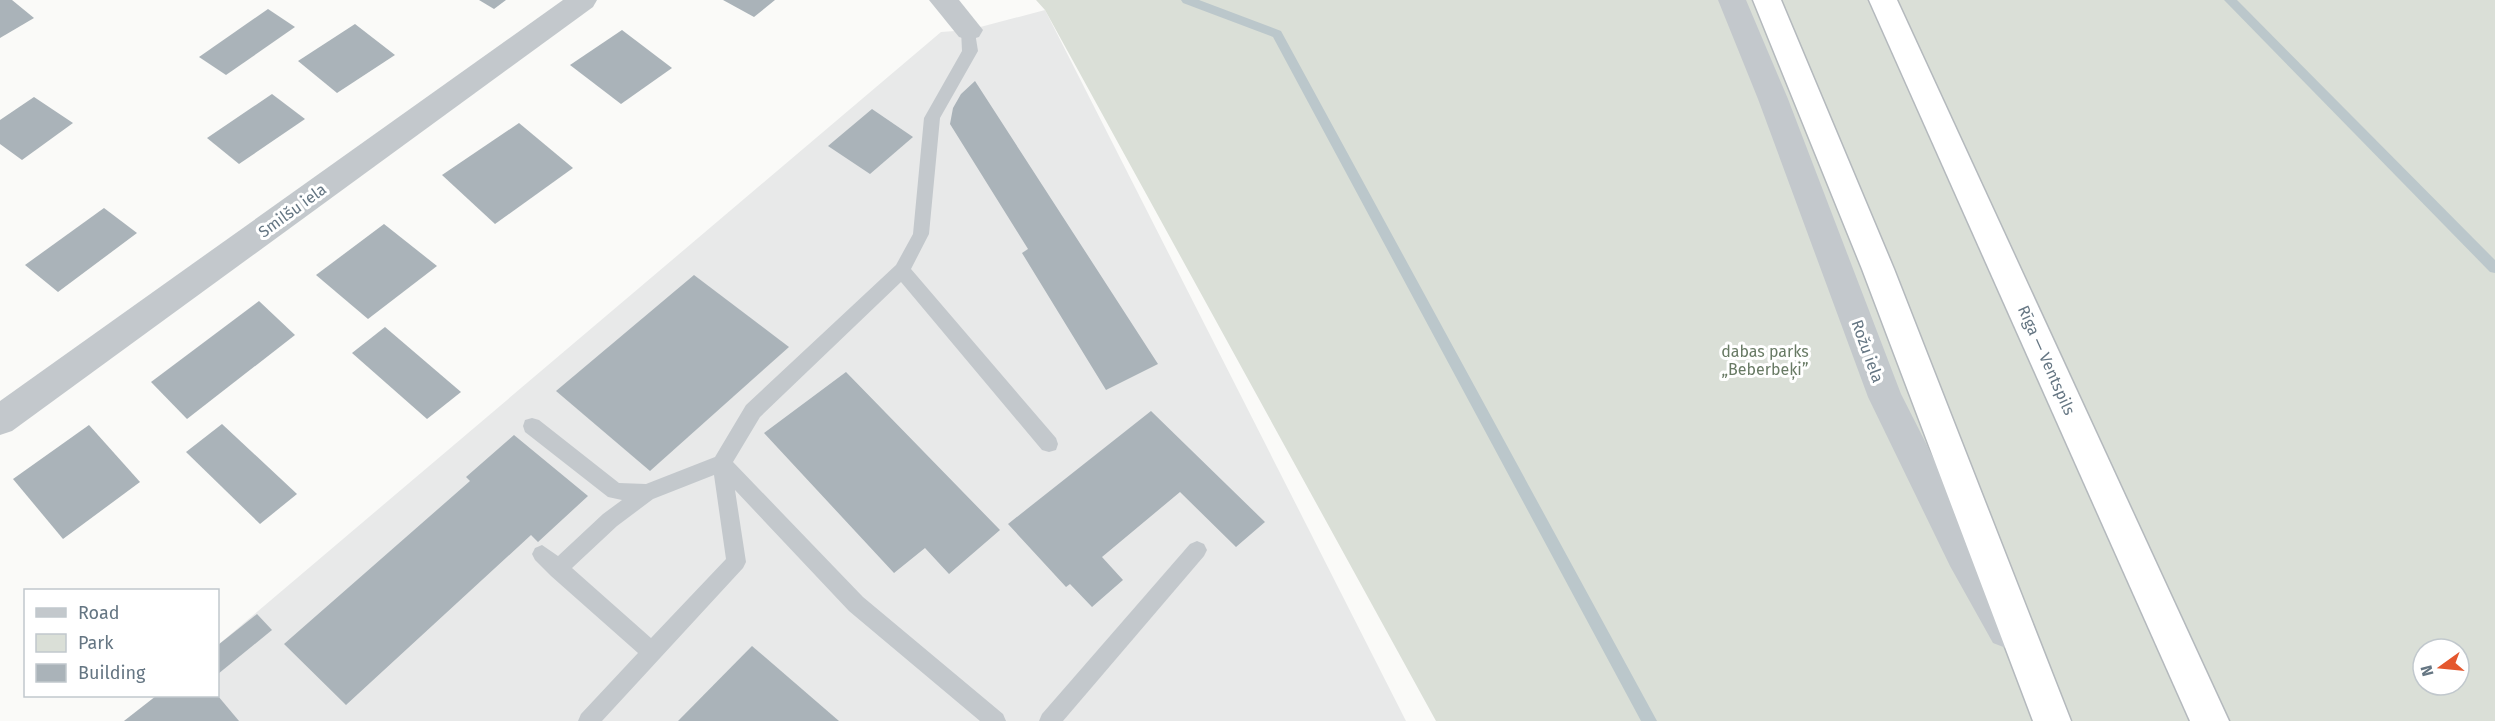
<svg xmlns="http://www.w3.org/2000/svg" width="2495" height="721" font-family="'Fira Sans',sans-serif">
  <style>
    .built { fill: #e8e9e9 }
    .green { fill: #dadfd7; fill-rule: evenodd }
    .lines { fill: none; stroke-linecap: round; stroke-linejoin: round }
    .stream { fill: #bbc7cb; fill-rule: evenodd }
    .building { fill: #aab3b9 }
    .trunk-casing { stroke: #b4b9bd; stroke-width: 3 }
    .service { fill: #c3c8cc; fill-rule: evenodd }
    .minor { fill: #c3c8cc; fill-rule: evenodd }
    .tertiary { fill: #c3c8cc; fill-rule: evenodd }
    .trunk { fill: #fff; fill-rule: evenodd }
    .labels { text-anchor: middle; stroke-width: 6; stroke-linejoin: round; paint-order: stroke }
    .street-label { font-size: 16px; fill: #657683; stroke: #fff }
    .park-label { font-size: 16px; fill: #687a64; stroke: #fff }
  </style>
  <rect width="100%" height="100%" fill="#fafaf8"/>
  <path class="built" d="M1045 10 1406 721H124L156 696H218V645L941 32 969 30Z"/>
  <path class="green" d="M1036 0H2495V721H1436L1045 10ZM2423 649H2459V685H2423Z"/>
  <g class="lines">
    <g class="stream">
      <path d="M1181 0H1199L1281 31 1657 721H1641L1273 37 1183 3Z"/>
      <path d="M2224 0H2237L2495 260V273L2490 272Z"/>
    </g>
  </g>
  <g class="building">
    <path d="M0 0H12L34 18 0 38Z"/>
    <path d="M479 0H506L494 9Z"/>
    <path d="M723 0H775L754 17Z"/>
    <path d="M268 9 295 27 226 75 199 57Z"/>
    <path d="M355 24 395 55 337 93 298 61Z"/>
    <path d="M622 30 672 68 621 104 570 65Z"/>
    <path d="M975 81 1158 364 1106 390 1022 253 1028 249 950 124 953 108 961 94Z"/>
    <path d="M272 94 305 119 239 164 207 138Z"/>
    <path d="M34 97 73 123 22 160 0 144V120Z"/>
    <path d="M872 109 913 137 870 174 828 146Z"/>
    <path d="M519 123 573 168 495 224 442 175Z"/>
    <path d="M104 208 137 233 58 292 25 265Z"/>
    <path d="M384 224 437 266 368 319 316 275Z"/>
    <path d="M694 275 789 347 650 471 556 391Z"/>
    <path d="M259 301 295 335 187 419 151 382Z"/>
    <path d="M385 327 461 392 427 419 352 353Z"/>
    <path d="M846 372 1000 530 949 574 925 548 894 573 764 433Z"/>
    <path d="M1151 411 1265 522 1236 547 1180 492 1102 557 1123 580 1092 607 1070 584 1066 587 1008 524Z"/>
    <path d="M222 424 297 494 260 524 186 452Z"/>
    <path d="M89 425 140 482 63 539 13 479Z"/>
    <path d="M514 435 588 496 538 542 531 535 346 705 284 644 470 481 466 477Z"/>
    <path d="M257 614 272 630 218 674V645Z"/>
    <path d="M752 646 839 721H678Z"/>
    <path d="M156 696H218L239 721H124Z"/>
  </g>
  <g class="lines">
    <defs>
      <g id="trunk">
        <path d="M1753 0H1781L1894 269 2071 721H2033L1862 269Z"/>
        <path d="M1869 0H1897L2229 721H2190Z"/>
      </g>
    </defs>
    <use href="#trunk" class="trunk-casing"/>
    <g class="service">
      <path d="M969 24 974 26 978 51 940 118 929 234 911 269 1056 438 1058 444 1056 450 1049 452 1042 450 901 282 760 417 733 462 863 597 1003 714 1006 721H980L849 611 735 490 746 562 743 568 602 721H578L581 714 638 653 551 576 535 560 532 554 535 548 542 545 558 556 603 514 622 500 608 497 525 432 523 426 525 420 532 418 539 420 619 483 646 484 715 457 746 405 896 265 913 234 924 118 962 51 961 30 964 26ZM714 475 726 559 651 638 572 568 617 526 653 499Z"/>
      <path d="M1197 541 1204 544 1207 550 1204 556 1063 721H1039L1042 714 1190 544Z"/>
    </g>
    <g class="minor">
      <path d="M563 0H597L593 7 12 431 0 435V401Z"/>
      <path d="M929 0H959L983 30 979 37 969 40 959 37Z"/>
    </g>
    <path class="tertiary" d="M1718 0H1746L1788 99 1901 394 1976 542 2019 617 2024 630 2019 643 2006 648 1993 643 1950 566 1868 397 1758 99Z"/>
    <use href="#trunk" class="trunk"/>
  </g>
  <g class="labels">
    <g class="street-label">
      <text transform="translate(292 210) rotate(-36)" y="6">Smilšu iela</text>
      <text transform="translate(1868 351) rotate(70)" y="6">Rožu iela</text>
      <text transform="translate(2047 360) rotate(66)" y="6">Rīga — Ventspils</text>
    </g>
    <g class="park-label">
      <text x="1765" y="357">dabas parks<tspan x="1765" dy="18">„Beberbeķi”</tspan></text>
    </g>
  </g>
  <rect x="24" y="589" width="195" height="108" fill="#ffffff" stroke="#c1c8cd" stroke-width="1.5"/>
  <rect x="36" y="608" width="30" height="9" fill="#c3c8cc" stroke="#c1c8cd" stroke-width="1.5"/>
  <text x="78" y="619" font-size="18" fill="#657683">Road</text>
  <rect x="36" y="634" width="30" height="18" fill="#dadfd7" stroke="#c1c8cd" stroke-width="1.5"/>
  <text x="78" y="649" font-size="18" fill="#657683">Park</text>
  <rect x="36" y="664" width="30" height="18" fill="#aab3b9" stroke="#c1c8cd" stroke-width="1.5"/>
  <text x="78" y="679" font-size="18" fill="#657683">Building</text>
  <g transform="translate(2441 667) rotate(255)"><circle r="28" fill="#ffffff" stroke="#c1c8cd" stroke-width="1.5"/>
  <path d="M0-4.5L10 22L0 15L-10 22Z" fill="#e4572e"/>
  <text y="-9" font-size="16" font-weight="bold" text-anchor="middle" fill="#657683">N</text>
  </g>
</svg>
